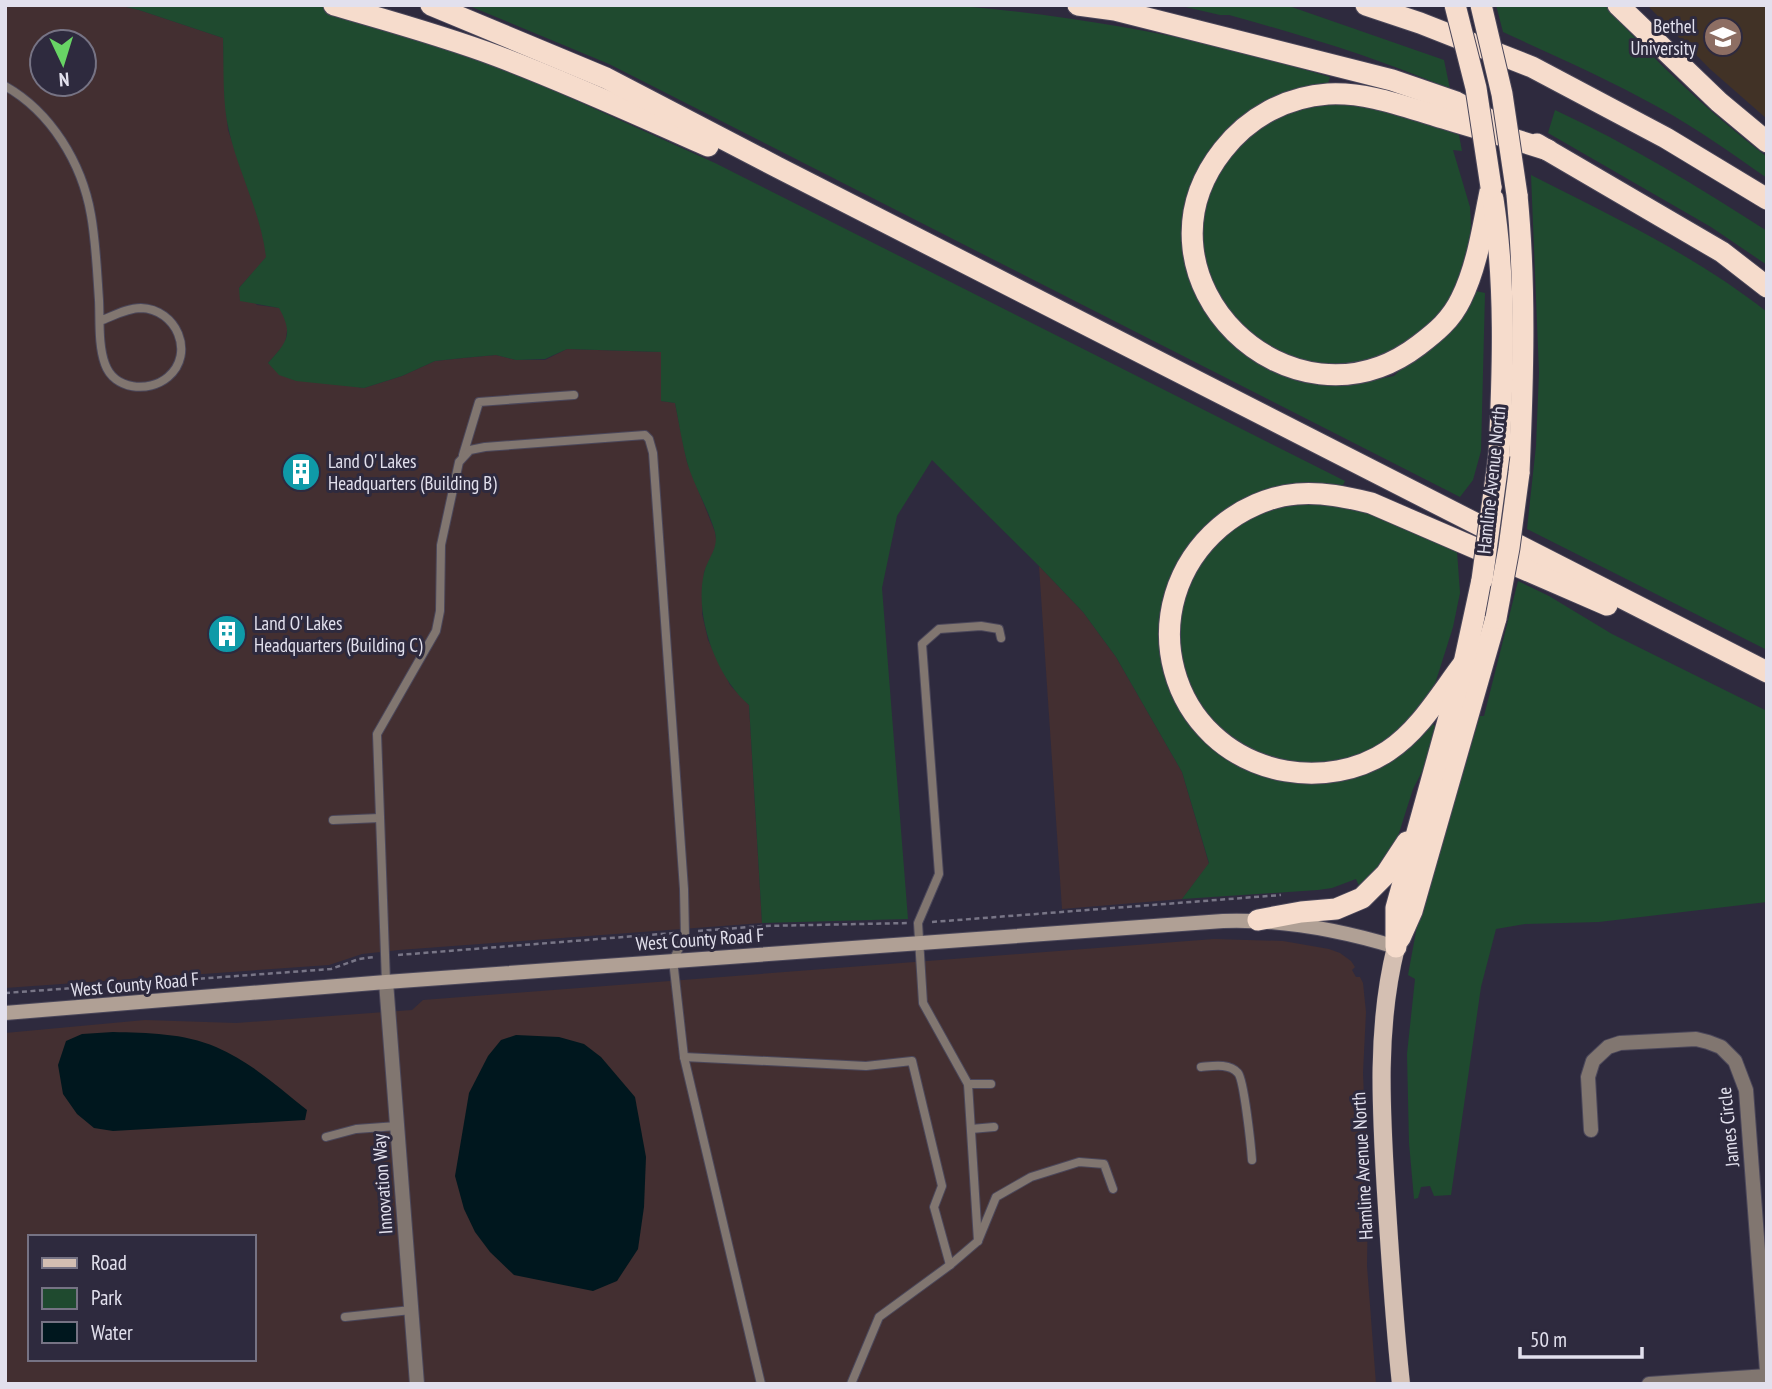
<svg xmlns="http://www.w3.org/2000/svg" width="1772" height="1389" font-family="'PT Sans Narrow',sans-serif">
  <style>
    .commercial { fill: #432f31; fill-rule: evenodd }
    .education { fill: #413226 }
    .green { fill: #1f4a2f }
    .water { fill: #00171e }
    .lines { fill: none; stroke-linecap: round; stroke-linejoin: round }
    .lane-casing { stroke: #4b475a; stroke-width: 10 }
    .street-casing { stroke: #4b475a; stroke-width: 16 }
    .secondary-casing { stroke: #4b475a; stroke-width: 16 }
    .primary-casing { stroke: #4b475a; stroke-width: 19 }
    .highway-casing { stroke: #4b475a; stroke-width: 23 }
    .path { stroke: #787586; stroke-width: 2.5; stroke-dasharray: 5 3.5; stroke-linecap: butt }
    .lane { stroke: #817670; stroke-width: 8 }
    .street { stroke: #817670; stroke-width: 14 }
    .secondary { stroke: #b0a095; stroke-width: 14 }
    .primary { stroke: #d4bfb2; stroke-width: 18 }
    .highway { stroke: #f6dccc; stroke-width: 21 }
    .highway-bridge-casing { stroke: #4b475a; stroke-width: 23; stroke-linecap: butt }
    .highway-bridge { stroke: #f6dccc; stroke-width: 21 }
    .labels { text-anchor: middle; stroke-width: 6; stroke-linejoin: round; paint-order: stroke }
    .poi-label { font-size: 19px; fill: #e2e0ed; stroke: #2e2a3e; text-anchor: start }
    .street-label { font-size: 19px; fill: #e2e0ed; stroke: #2e2a3e }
  </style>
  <rect width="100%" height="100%" fill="#2e2a3e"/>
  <g class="commercial">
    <path d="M5 5H118L139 10 223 38 225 96 228 130 264 232 267 257 239 288 257 305 280 308 288 324 285 344 268 363 333 383 364 388 402 376 435 361 463 358 496 355 516 360H545L567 349 661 352V401L675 403 687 462 715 532 717 546 704 572 702 614 708 640 730 685 749 705 762 923 399 950 362 954 329 965 5 988ZM42 42H84V84H42Z"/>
    <path d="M1039 566 1083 612 1116 657 1182 772 1209 864 1182 899 1062 909Z"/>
    <path d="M1214 939 1283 941 1329 949 1340 953 1351 961 1355 967 1352 970 1356 977H1360L1363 983 1366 1012 1363 1073 1368 1197 1367 1266 1376 1384H5V1033L145 1020 236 1023 412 1010 423 1000ZM30 1237H254V1359H30Z"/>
  </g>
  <path class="education" d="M1647 5H1767V119L1710 69Z"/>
  <g class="green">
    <path d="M118 5H317L402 30 484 59 715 163 1345 481 1342 487 1205 530 1164 662 1246 768 1284 780 1313 783 1432 723 1437 728 1427 762 1413 789 1392 855 1359 886 1356 879 1332 888 1318 890 1182 899 1209 863 1182 772 1116 657 1083 612 1039 566 932 460 897 516 882 588 908 919 762 923 749 705C716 677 694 616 704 573 708 557 719 549 715 532 708 508 694 486 687 462 682 443 679 423 675 403L661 401V352L567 349 545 359 516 360 496 355 463 358 435 361 402 376 364 388 296 381 279 375 268 363C287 342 294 335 279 308L240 301 239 288 266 257C261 213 239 174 229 131 222 102 224 68 223 38L139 10Z"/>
    <path d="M467 5H951C1044 13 1135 27 1226 48 1261 56 1295 67 1330 77L1327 87 1209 154 1189 195 1196 292 1207 314 1238 350 1254 361 1277 373 1300 382 1330 385H1348L1394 376C1403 366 1416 361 1426 353 1448 337 1464 315 1476 291L1485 293 1481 451 1473 480 1460 497 609 64Z"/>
    <path d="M1177 5H1286L1444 60 1450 89C1378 58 1305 36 1229 15H1220Z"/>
    <path d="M1496 5H1605C1653 60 1709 112 1767 157V178C1731 153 1696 128 1658 107 1608 79 1555 56 1503 32Z"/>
    <path d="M1347 103 1398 113 1459 135 1462 151 1453 150 1470 207 1471 224 1469 248 1461 281 1437 321 1376 360 1334 366 1285 357 1252 338 1212 287 1201 246 1204 205 1218 169 1263 122 1308 105Z"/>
    <path d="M1555 110C1629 144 1698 187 1767 231V265L1711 227 1548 133Z"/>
    <path d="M1531 175C1612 216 1696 256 1767 312V650L1527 529 1536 446 1539 372Z"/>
    <path d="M1298 504H1330L1375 512 1457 551 1460 593 1453 627 1435 684 1424 705 1408 725 1369 753 1317 765 1266 757 1229 738 1198 704 1184 673 1178 638 1181 606 1203 558 1234 527 1266 511Z"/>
    <path d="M1518 581 1549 596 1612 634 1767 711V902L1599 922 1525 924 1496 929 1481 987 1451 1195 1434 1196 1430 1186 1421 1187 1418 1198 1414 1199 1409 1143 1407 1054 1415 979 1408 975 1417 926 1480 716H1484Z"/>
  </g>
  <g class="water">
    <path d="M113 1032C147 1033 184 1033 216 1047 251 1062 278 1087 307 1110L305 1120 113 1131 94 1128 77 1114 63 1094 58 1065 66 1041 82 1034Z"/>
    <path d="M516 1035 559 1037 584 1044 601 1057 635 1097 646 1157 644 1207 638 1249 617 1281 593 1291 514 1275 490 1252 475 1232 464 1209 455 1176 469 1093 488 1056 501 1040Z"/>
  </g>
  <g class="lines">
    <defs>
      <g id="lane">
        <path d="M5 86C51 112 82 163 91 215 96 243 97 272 99 300 100 320 98 345 105 364 114 390 149 393 168 377 196 353 176 309 141 308 127 308 113 316 100 321"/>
        <path d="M463 455 479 402 574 395"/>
        <path d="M333 820 380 818"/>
        <path d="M386 982 377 734 436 631 440 611 441 545 459 462 470 450 485 447 645 435 649 439 653 453 684 889 685 937 673 960 684 1057 761 1384"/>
        <path d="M684 1057 866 1066 912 1061 942 1186 934 1207 950 1265"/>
        <path d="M1201 1067C1213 1066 1229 1063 1238 1073 1244 1080 1251 1146 1252 1160"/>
        <path d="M968 1084H991"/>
        <path d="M971 1129 994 1127"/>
        <path d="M326 1137 356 1129 397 1126"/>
        <path d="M978 1241 968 1084 923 1003 918 923 939 874 922 644 939 629 981 626 999 629 1001 638"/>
        <path d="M345 1317 411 1310"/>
        <path d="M851 1384 879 1317 950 1265 978 1241 996 1197 1031 1177 1079 1162 1104 1164 1113 1189"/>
      </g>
      <g id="street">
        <path d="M386 982 417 1384"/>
        <path d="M1591 1130 1588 1077 1593 1061 1608 1047 1620 1043 1696 1039 1708 1042 1721 1047 1735 1061 1746 1090 1767 1371"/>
        <path d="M1649 1384 1767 1376"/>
      </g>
      <path id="secondary" d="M5 1013 386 982 1223 921C1281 919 1340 930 1396 947"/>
      <path id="primary" d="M1396 947C1376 1027 1381 1109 1386 1192 1390 1256 1394 1320 1401 1384"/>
      <g id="highway">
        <path d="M334 5C389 21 444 36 497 56 569 83 638 115 708 146"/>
        <path d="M431 5 606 78 777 167 1767 672"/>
        <path d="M1078 5 1115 10 1392 80 1456 102 1492 121"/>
        <path d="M1366 5 1420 23 1532 67 1666 138 1767 199"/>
        <path d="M1618 5 1719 102 1767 142"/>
        <path d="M1537 144 1722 252 1767 287"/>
        <path d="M1491 187C1483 224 1478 265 1461 299 1451 320 1436 332 1419 345 1291 443 1122 278 1223 150 1249 117 1286 97 1328 94 1366 92 1400 105 1436 116 1473 127 1511 138 1548 150"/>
        <path d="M1517 195C1526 287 1523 380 1519 473"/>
        <path d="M1493 199C1506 284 1503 370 1499 455"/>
        <path d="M1464 663C1441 693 1420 730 1388 751 1358 771 1320 777 1286 771 1167 750 1129 605 1220 527 1241 509 1270 496 1297 494 1323 492 1346 497 1371 503L1607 605"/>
        <path d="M1258 920 1301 912 1336 909 1362 898 1386 874 1407 842"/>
        <path d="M1400 938 1412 911 1496 618"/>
        <path d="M1396 947V908L1464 663 1482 580"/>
      </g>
    </defs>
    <use href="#lane" class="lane-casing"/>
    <use href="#street" class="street-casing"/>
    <use href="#secondary" class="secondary-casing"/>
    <use href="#primary" class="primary-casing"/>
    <use href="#highway" class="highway-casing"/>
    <g class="path">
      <path d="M932 922 1281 895"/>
      <path d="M698 931 763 926 908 923"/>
      <path d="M398 955 674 933"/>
      <path d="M5 993 331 969 359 959 374 957"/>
    </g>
    <use href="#lane" class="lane"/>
    <use href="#street" class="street"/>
    <use href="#secondary" class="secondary"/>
    <use href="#primary" class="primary"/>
    <use href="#highway" class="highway"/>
    <defs>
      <g id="highway-bridge">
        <path d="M1455 5 1476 88 1491 187"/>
        <path d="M1481 5 1502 94 1517 195"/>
        <path d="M1482 580 1499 455"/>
        <path d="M1496 618 1509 548 1519 473"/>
      </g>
    </defs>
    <use href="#highway-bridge" class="highway-bridge-casing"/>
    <use href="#highway-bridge" class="highway-bridge"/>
  </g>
  <defs>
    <symbol id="university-disc" viewBox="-11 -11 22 22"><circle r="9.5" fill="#8d6e63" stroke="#2e2a3e"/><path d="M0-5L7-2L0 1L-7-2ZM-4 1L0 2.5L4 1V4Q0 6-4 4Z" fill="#fff"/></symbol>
    <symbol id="building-disc" viewBox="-11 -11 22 22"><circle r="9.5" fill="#0f9aa8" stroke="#2e2a3e"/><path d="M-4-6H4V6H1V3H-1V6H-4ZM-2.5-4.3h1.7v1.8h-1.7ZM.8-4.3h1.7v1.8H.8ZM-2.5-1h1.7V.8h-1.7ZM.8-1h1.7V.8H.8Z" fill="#fff"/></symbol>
  </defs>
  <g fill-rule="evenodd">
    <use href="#university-disc" x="1701" y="15" width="44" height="44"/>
    <use href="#building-disc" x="279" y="450" width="44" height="44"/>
    <use href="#building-disc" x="205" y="612" width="44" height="44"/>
  </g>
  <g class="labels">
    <g class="poi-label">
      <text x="1696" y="33" text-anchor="end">Bethel<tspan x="1696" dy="22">University</tspan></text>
      <text x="328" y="468">Land O' Lakes<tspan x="328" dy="22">Headquarters (Building B)</tspan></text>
      <text x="254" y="630">Land O' Lakes<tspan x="254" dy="22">Headquarters (Building C)</tspan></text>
    </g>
    <g class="street-label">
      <text transform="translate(1491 480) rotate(-84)" y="7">Hamline Avenue North</text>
      <text transform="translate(700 939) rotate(-4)" y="7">West County Road F</text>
      <text transform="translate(135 984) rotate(-5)" y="7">West County Road F</text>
      <text transform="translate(1728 1127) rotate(-96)" y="7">James Circle</text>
      <text transform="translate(1362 1166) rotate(-93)" y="7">Hamline Avenue North</text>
      <text transform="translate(382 1184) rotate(-94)" y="7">Innovation Way</text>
    </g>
  </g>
  <rect width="1772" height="1389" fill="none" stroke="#e2e0ed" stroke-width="14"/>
  <rect x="28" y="1235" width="228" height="126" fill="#2e2a3e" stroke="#767384" stroke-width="2"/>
  <rect x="42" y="1258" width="35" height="10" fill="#d4bfb2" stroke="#767384" stroke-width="2"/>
  <text x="91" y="1270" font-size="21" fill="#e2e0ed">Road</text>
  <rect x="42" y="1288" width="35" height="21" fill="#1f4a2f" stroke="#767384" stroke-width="2"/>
  <text x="91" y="1305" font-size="21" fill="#e2e0ed">Park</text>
  <rect x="42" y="1322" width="35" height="21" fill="#00171e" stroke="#767384" stroke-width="2"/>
  <text x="91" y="1340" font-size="21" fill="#e2e0ed">Water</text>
  <g transform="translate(63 63) rotate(176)"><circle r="33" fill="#2e2a3e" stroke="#767384" stroke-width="2"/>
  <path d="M0-5L12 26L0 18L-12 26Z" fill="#68d465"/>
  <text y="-10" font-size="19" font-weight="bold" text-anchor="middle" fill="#e2e0ed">N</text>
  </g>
  <path d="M1520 1347v10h122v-10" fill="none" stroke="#e2e0ed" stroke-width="3.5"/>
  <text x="1530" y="1347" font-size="21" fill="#e2e0ed" stroke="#2e2a3e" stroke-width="5" paint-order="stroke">50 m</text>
</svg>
